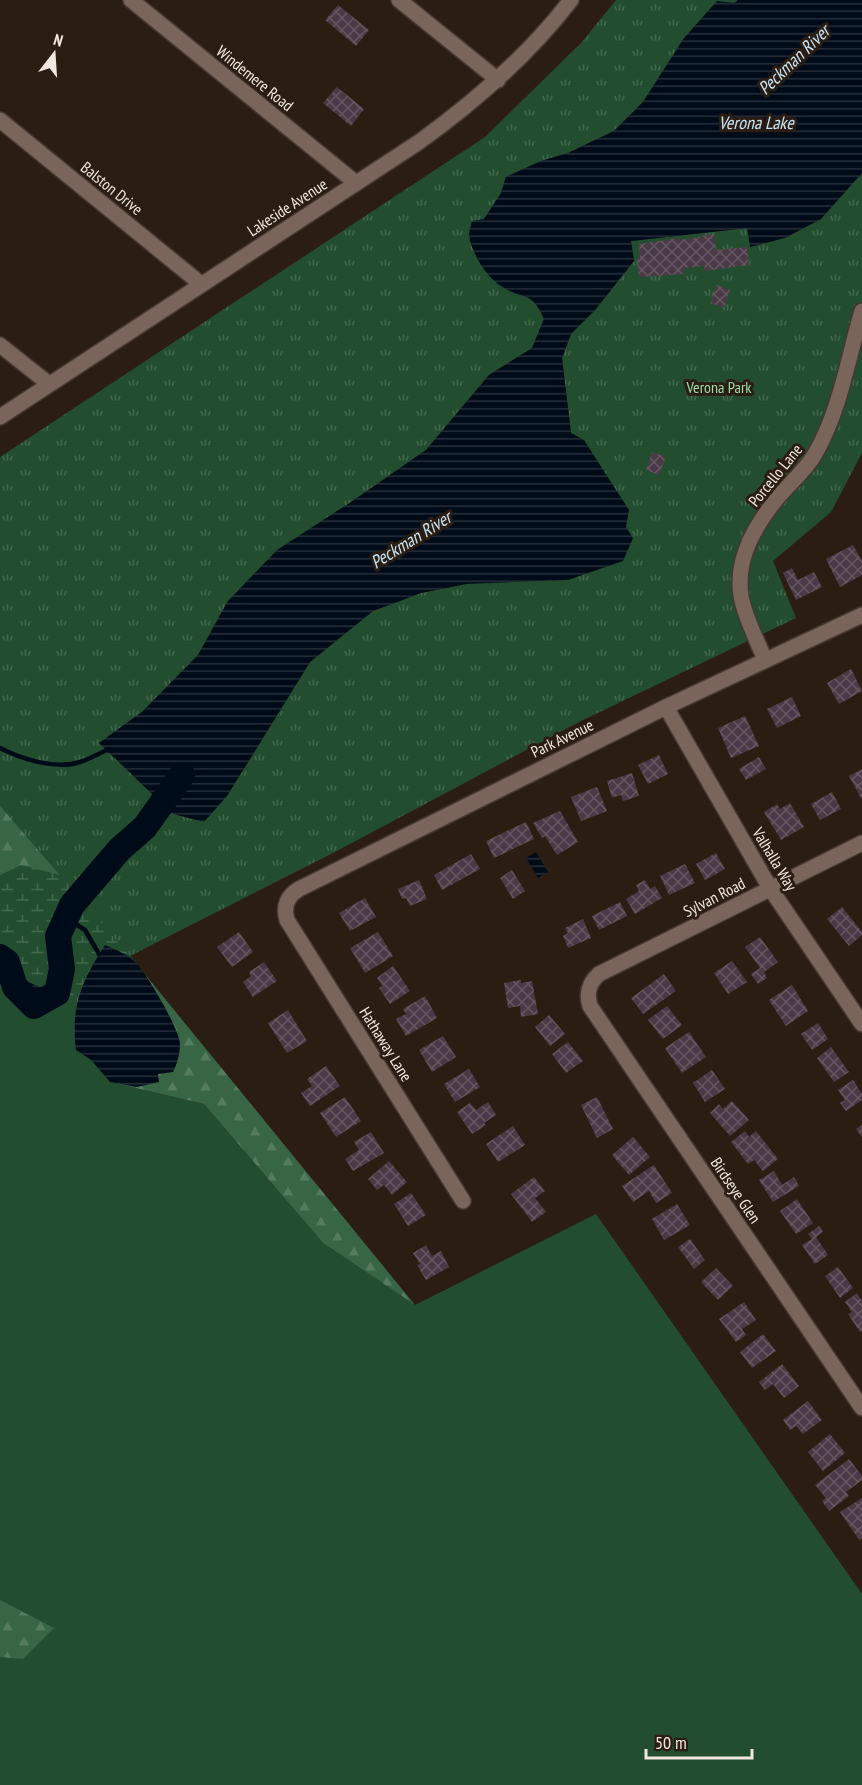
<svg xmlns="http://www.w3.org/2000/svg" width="862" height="1785" font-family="'PT Sans Narrow',sans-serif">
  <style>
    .grass { fill: #224e2f }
    .forest { fill: url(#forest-firs) }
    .wetland { fill: url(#wetland-marsh) }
    .park { fill: url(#park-tufts) }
    .water { fill: url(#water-rules) }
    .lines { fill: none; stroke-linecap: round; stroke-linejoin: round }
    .stream { stroke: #000b19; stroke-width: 4.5 }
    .river { stroke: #000b19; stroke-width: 26 }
    .building { fill: url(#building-cross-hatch) }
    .street-casing { stroke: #453832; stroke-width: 18 }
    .secondary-casing { stroke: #453832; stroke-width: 18 }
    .street { stroke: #796559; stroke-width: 15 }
    .secondary { stroke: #796559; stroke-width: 15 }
    .labels { text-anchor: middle; stroke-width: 6; stroke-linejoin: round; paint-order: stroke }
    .street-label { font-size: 16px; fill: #f2e7e0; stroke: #2c1d12 }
    .park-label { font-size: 16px; fill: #98dfa9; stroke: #2c1d12 }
    .water-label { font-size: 18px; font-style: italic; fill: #c6e4f8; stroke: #2c1d12 }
  </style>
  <defs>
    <pattern id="forest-firs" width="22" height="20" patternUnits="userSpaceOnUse" patternTransform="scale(1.5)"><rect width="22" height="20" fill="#386544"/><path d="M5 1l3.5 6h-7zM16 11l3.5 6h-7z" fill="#557b5f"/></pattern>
    <pattern id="wetland-marsh" width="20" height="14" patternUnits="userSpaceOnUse" patternTransform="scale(1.5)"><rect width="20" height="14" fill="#224e2f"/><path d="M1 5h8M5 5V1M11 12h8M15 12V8" fill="none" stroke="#43684d"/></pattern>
    <pattern id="park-tufts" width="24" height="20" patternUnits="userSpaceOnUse" patternTransform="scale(1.5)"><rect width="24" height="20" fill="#224e2f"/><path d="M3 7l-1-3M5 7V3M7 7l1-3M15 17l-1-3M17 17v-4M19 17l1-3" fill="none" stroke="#43684d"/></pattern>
    <pattern id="water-rules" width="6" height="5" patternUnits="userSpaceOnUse" patternTransform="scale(1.5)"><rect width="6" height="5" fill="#000b19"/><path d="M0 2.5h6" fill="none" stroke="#262f3a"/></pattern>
    <pattern id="building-cross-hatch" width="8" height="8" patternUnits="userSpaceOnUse" patternTransform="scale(1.5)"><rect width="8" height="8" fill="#4a3a47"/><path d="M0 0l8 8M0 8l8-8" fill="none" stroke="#655661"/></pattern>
  </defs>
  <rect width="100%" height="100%" fill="#2c1d12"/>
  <path class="grass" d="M0 947 77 999 74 1032 76 1050 91 1060 110 1082 204 1104 323 1243 415 1305 596 1214 862 1594V1785H0Z"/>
  <g class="forest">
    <path d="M0 805 130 956 415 1305 323 1243 204 1104 110 1082 91 1060 76 1050 74 1032 77 999 25 981 0 947Z"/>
    <path d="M0 1600 54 1628 23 1659 0 1657Z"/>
  </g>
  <path class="wetland" d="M21 865 60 875 137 964 120 951 90 968 77 999 61 995 25 981 20 958 0 947V875Z"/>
  <path class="park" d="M616 0H738L684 38 643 102 614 131 568 153 541 161 506 177 501 193 484 219 501 286C522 294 535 296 544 319L532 348 489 375 426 450 354 500 228 601 198 655 142 712 99 743 173 814 227 796 310 662 373 611 421 593 466 584 626 527 571 433 562 358 571 334 595 310 634 261 631 241 747 228 861 176 862 173V453L831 512 773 561 796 618 581 721 333 853 130 956 0 806V457L485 137 581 43Z"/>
  <g class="water">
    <path d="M738 0H862V173L821 219 785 238 750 247 747 228 631 241 634 261 595 310 571 334 562 358 571 433 584 440 629 510 626 527 633 538 623 561 568 580 466 584 421 593 373 611 310 662 227 796 204 822 173 814 99 743 142 712 198 655 228 601 277 550 354 500 426 450 489 375 532 348 544 319C533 290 521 300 501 286 486 277 471 252 469 235 469 231 471 225 472 221L484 219 501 193 506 177 541 161 568 153 614 131 643 102 684 38 717 1 735 3Z"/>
    <path d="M536 852 548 872 538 878 526 858Z"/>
    <path d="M105 945C117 950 130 955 138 965 149 978 179 1028 180 1044 180 1054 177 1064 173 1072L158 1074 159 1082 137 1087 110 1082 91 1060 76 1050C70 1007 82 980 105 945Z"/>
    <path d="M3 948C22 956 20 962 25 981L61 995 56 1005 44 1012 23 1008 15 1004 8 990V971L0 965V949Z"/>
  </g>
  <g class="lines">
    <g class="stream">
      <path d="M0 748C21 759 56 770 80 762 89 759 98 754 107 750L112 751"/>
      <path d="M66 918 85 930 99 954"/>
    </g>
    <path class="river" d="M0 957 7 962 15 987 34 1006 57 993 62 969 58 936 72 905 119 850 145 827 182 775"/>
  </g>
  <g class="building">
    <path d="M338 5 369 30 356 46 325 20Z"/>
    <path d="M337 87 364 109 351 126 323 103Z"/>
    <path d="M714 234 716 250 747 247 749 265 705 271 704 266 684 268V274L639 277 637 258 640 257 639 244 680 238V240L702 237 701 236Z"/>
    <path d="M717 285 730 290 724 308 710 303Z"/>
    <path d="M652 452 666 457 659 475 646 470Z"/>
    <path d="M853 545 862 561V575L840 587 826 559Z"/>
    <path d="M792 568 798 580 814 572 822 587 796 600 783 573Z"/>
    <path d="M851 669 862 691 839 704 827 683Z"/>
    <path d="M792 697 801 716 777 728 767 709Z"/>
    <path d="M745 716 759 746 731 758 718 728Z"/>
    <path d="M659 755 668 774 648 784 638 765Z"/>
    <path d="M759 757 766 769 746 780 739 769Z"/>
    <path d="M862 769V800L849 776Z"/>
    <path d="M632 773 639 796 623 801 621 795 612 798 607 781Z"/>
    <path d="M597 787 607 811 581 821 571 797Z"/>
    <path d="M832 792 841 809 820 820 811 804Z"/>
    <path d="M790 803 804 827 781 840 764 812 777 804 780 809Z"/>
    <path d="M560 811 578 842 557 855 545 836 542 838 533 823Z"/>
    <path d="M526 822 534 839 494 858 486 841Z"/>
    <path d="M716 853 725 869 705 880 696 864Z"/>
    <path d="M471 854 480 869 442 890 434 875Z"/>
    <path d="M685 864 695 883 669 895 660 876Z"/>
    <path d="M512 870 525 891 513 899 500 878Z"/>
    <path d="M419 880 427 899 410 906 406 898 402 899 398 889Z"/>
    <path d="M645 880 650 889 655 886 662 898 635 914 626 899 639 891 636 885Z"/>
    <path d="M365 898 376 917 350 931 339 913Z"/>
    <path d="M620 902 627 916 599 930 592 916Z"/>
    <path d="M842 907 862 932V935L849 946 827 919Z"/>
    <path d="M583 919 591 938 568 948 563 936 568 933 565 928Z"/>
    <path d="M239 932 253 952 232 967 217 947Z"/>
    <path d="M378 932 393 956 365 973 350 948Z"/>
    <path d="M760 937 778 962 764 972 767 978 758 984 751 974 760 968 745 947Z"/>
    <path d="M732 961 747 982 728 994 714 973Z"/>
    <path d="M264 962 277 981 253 997 243 982 251 976 249 972Z"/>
    <path d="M393 966 410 991 390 1004 379 988 383 986 377 978Z"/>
    <path d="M664 974 676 991 643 1014 631 998Z"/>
    <path d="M521 980V983L532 981 538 1014 521 1017 520 1006 508 1008 504 983Z"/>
    <path d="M792 985 808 1011 786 1026 769 1000Z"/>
    <path d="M425 996 437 1018 406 1036 396 1019 406 1014 403 1009Z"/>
    <path d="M667 1006 682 1025 663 1039 648 1020Z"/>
    <path d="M288 1010 307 1041 287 1053 268 1023Z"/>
    <path d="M549 1015 565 1034 550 1046 535 1027Z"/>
    <path d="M818 1023 828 1039 812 1050 801 1034Z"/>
    <path d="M689 1032 706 1057 682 1073 665 1048Z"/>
    <path d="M443 1036 456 1057 432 1072 419 1050Z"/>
    <path d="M568 1042 583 1061 566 1073 552 1054Z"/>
    <path d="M831 1047 849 1072 834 1082 817 1058Z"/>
    <path d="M326 1066 340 1086 310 1106 301 1093 312 1086 307 1079Z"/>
    <path d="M469 1069 480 1087 455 1102 444 1084Z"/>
    <path d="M712 1070 725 1089 705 1102 693 1083Z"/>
    <path d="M853 1080 862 1094V1100L846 1111 840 1103 845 1100 838 1090Z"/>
    <path d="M345 1097 361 1121 336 1137 320 1113Z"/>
    <path d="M597 1097 613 1129 597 1138 581 1105Z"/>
    <path d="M732 1101 749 1120 730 1136 710 1113 719 1104 723 1109Z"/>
    <path d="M488 1102 496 1115 484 1123 486 1125 472 1134 457 1112 470 1103 476 1110Z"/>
    <path d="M862 1125V1137L856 1129Z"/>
    <path d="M513 1126 525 1145 498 1162 486 1144Z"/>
    <path d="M745 1131 749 1137 756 1131 778 1159 763 1171 754 1160 748 1164 731 1142Z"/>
    <path d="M371 1132 384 1153 353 1171 345 1159 359 1150 354 1142Z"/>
    <path d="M633 1137 650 1157 629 1175 612 1155Z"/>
    <path d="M389 1161 407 1182 392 1195 384 1185 377 1190 368 1179Z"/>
    <path d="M654 1165 672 1193 656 1203 649 1191 633 1202 622 1186Z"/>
    <path d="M774 1171 782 1185 794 1177 799 1186 773 1202 759 1180Z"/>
    <path d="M534 1177 545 1191 535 1198 546 1212 532 1222 511 1194Z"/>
    <path d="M411 1193 426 1215 408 1226 394 1204Z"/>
    <path d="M797 1199 813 1223 796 1234 780 1211Z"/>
    <path d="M677 1204 690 1225 664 1240 652 1219Z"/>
    <path d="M819 1226 823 1232 816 1237 828 1255 815 1264 802 1245 812 1239 808 1234Z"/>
    <path d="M690 1239 705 1260 694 1269 678 1247Z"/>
    <path d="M426 1245 432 1256 441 1251 449 1267 426 1280 417 1265 420 1264 413 1253Z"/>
    <path d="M838 1267 853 1288 840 1298 825 1276Z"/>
    <path d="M716 1268 733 1286 718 1300 701 1282Z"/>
    <path d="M857 1293 862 1301V1331L860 1332 848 1314 852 1312 845 1302Z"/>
    <path d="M744 1302 756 1320 742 1329 746 1335 736 1342 719 1319Z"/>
    <path d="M763 1334 776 1351 752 1368 740 1352Z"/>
    <path d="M782 1364 799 1386 784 1398 773 1384 765 1390 759 1382Z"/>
    <path d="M808 1401 822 1420 803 1434 796 1426 790 1430 783 1420Z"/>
    <path d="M830 1434 845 1453 823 1471 808 1452Z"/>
    <path d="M849 1459 862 1476V1480L846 1492 849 1496 829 1511 822 1501 826 1498 815 1485Z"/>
    <path d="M862 1498V1538L859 1540 840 1512Z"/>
  </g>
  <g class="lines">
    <defs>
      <g id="street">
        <path d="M131 0 356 183"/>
        <path d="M399 0 498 80"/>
        <path d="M0 120 201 284"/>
        <path d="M0 345 49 384"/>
        <path d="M765 660C757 640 745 618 741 596 735 558 756 524 779 496 791 482 806 470 815 454 840 411 848 358 862 311"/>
        <path d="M666 707 770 888 862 1024"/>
        <path d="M862 843 599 974C589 983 586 993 590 1006L862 1408"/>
        <path d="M463 1201 287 920C283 907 287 896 299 889L666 707 862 615"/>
      </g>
      <path id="secondary" d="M0 417 419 142C476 101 528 56 571 0"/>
    </defs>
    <use href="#street" class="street-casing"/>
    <use href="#secondary" class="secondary-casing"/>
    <use href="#street" class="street"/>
    <use href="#secondary" class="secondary"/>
  </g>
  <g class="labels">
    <g class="street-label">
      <text transform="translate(255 78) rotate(39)" y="6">Windemere Road</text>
      <text transform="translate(112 188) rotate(39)" y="6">Balston Drive</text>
      <text transform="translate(287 207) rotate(-33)" y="6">Lakeside Avenue</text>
      <text transform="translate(775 475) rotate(-51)" y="6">Porcello Lane</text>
      <text transform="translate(562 738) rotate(-26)" y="6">Park Avenue</text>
      <text transform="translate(775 859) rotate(59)" y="6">Valhalla Way</text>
      <text transform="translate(714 897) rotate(-27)" y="6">Sylvan Road</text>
      <text transform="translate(386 1044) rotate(58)" y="6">Hathaway Lane</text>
      <text transform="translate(736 1190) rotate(56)" y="6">Birdseye Glen</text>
    </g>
    <g class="park-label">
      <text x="719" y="393">Verona Park</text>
    </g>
    <g class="water-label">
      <text transform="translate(794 60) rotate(-44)" y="6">Peckman River</text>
      <text x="756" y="129">Verona Lake</text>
      <text transform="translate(411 540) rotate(-32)" y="6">Peckman River</text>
    </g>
  </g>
  <g transform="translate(54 54) rotate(17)" stroke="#2c1d12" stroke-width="4.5" paint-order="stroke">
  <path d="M0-4.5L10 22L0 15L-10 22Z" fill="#f2e7e0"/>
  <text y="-9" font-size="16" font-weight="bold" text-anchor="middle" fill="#f2e7e0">N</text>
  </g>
  <path d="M646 1749v9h106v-9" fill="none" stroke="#f2e7e0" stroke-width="3"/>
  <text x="655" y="1749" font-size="18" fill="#f2e7e0" stroke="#2c1d12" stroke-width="4.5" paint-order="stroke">50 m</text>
</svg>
